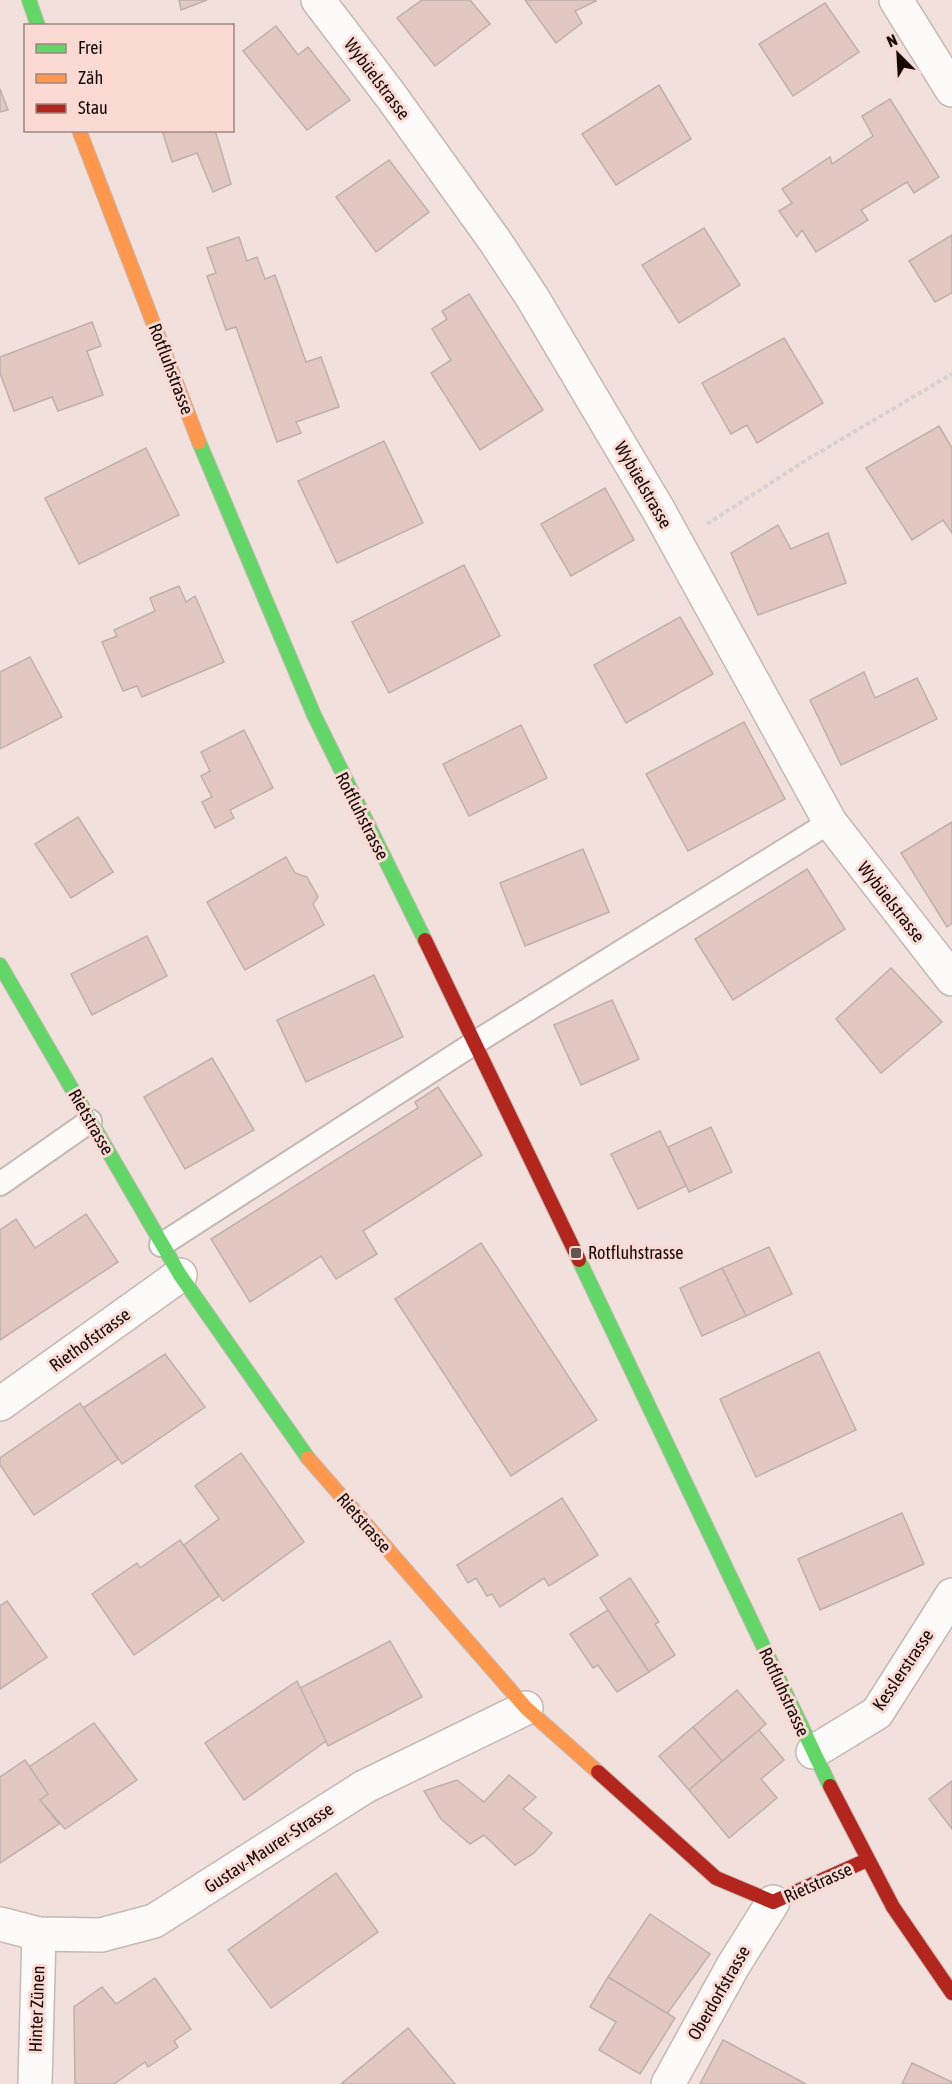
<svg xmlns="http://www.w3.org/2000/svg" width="952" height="2084" font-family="'Asap Condensed',sans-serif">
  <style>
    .building { fill: #e3c8c2; stroke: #beb0ac; stroke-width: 1.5 }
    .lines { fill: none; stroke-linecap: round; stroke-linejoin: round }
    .lane-casing { stroke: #c7b8b4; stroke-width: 26 }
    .street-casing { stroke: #c7b8b4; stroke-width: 36 }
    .fast-casing { stroke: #c7b8b4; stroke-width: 16 }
    .slow-casing { stroke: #c7b8b4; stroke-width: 16 }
    .jam-casing { stroke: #c7b8b4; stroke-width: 16 }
    .path { stroke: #d7d2d1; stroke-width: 4; stroke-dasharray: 4.5 3; stroke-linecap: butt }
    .lane { stroke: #fdfafa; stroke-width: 22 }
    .street { stroke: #fdfafa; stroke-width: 33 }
    .fast { stroke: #63d668; stroke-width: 14 }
    .slow { stroke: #ff974d; stroke-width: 14 }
    .jam { stroke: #b3261e; stroke-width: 14 }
    .poi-dot { fill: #635552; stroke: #fadad3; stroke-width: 2 }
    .labels { text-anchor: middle; stroke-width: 6; stroke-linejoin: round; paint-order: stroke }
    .street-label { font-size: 18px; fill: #160a07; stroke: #fadad3 }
    .poi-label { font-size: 18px; fill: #160a07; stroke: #fadad3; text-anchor: start }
  </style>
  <rect width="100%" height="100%" fill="#f1e0dc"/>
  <g class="building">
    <path d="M179 0H207L181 10Z"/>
    <path d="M422 0H470L490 24 435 66 397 18Z"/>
    <path d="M525 0H595L596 1 575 11 582 23 556 43Z"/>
    <path d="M825 3 859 52 793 96 759 44Z"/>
    <path d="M276 26 298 55 308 47 350 100 307 130 243 51Z"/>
    <path d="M659 85 691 139 616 185 582 134Z"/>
    <path d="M0 89 8 110 0 112Z"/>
    <path d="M890 99 939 177 914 193 907 182 861 210 868 220 816 252 802 230 797 237 779 211 792 203 782 189 830 157 832 164 873 136 862 116Z"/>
    <path d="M162 130H215L231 184 213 192 197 153 172 162Z"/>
    <path d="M389 160 429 212 376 252 336 197Z"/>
    <path d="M704 228 740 285 679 323 642 265Z"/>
    <path d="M952 235V293L935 302 909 261Z"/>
    <path d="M239 237 247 261 257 257 265 279 275 275 306 362 321 357 339 407 296 422 301 433 277 442 236 327 226 330 207 276 216 273 207 248Z"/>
    <path d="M469 294 543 410 480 450 431 373 451 360 432 329 447 319 442 311Z"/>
    <path d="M92 322 101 346 87 351 103 395 58 411 52 397 14 411 0 373V357Z"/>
    <path d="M784 338 823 403 757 443 747 425 731 434 702 383Z"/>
    <path d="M939 426 952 448V533L943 520 912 540 866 468Z"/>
    <path d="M384 441 423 523 337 563 298 481Z"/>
    <path d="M146 448 179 515 79 564 45 498Z"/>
    <path d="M605 488 634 540 571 576 541 524Z"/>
    <path d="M778 525 791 549 828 533 846 583 758 615 731 553Z"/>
    <path d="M464 565 500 636 389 693 352 622Z"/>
    <path d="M179 586 186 602 195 596 224 662 142 697 137 686 123 691 102 642 117 636 114 630 155 611 150 598Z"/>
    <path d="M680 617 713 674 626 723 594 665Z"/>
    <path d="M30 657 62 717 0 749V672Z"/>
    <path d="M864 672 875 698 917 678 937 719 841 765 810 700Z"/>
    <path d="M744 722 785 799 688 851 646 774Z"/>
    <path d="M521 725 547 778 469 816 443 764Z"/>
    <path d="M244 730 273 788 230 810 234 818 215 828 202 802 212 797 201 776 210 771 201 752Z"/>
    <path d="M78 817 113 872 71 898 35 844Z"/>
    <path d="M952 822V923L947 927 901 853Z"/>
    <path d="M583 849 609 912 525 946 500 883Z"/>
    <path d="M286 857 295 873 307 877 318 897 313 904 324 925 245 970 207 902Z"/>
    <path d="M807 869 845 929 733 1000 695 939Z"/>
    <path d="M147 936 167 976 92 1015 71 974Z"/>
    <path d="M891 968 942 1022 881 1073 836 1019Z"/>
    <path d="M374 975 403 1037 306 1082 277 1020Z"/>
    <path d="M612 1000 639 1059 581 1085 554 1025Z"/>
    <path d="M212 1058 254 1130 185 1169 144 1097Z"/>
    <path d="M438 1087 482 1155 363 1231 377 1254 336 1279 321 1256 250 1302 211 1239 418 1108 415 1102Z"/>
    <path d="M711 1127 732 1172 689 1192 668 1147Z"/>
    <path d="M660 1131 686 1186 638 1209 611 1154Z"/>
    <path d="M86 1214 118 1262 0 1340V1230L16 1219 35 1248Z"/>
    <path d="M481 1243 597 1420 511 1476 395 1299Z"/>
    <path d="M769 1247 792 1294 746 1316 722 1268Z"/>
    <path d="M722 1268 746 1316 702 1336 680 1288Z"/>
    <path d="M819 1352 856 1430 756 1477 720 1399Z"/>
    <path d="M165 1354 205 1407 122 1464 83 1408Z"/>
    <path d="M80 1403 118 1459 34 1515 0 1465V1458Z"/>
    <path d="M241 1453 304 1542 223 1601 184 1545 219 1519 195 1486Z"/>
    <path d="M562 1498 598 1555 549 1586 544 1578 500 1607 492 1594 487 1596 476 1578 468 1583 457 1565Z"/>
    <path d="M902 1513 924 1564 820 1610 798 1559Z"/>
    <path d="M180 1540 219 1596 134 1655 92 1594 137 1563 140 1568Z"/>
    <path d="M630 1578 659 1622 655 1624 675 1655 649 1672 600 1598Z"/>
    <path d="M7 1601 47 1657 0 1689V1606Z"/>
    <path d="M608 1610 649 1672 617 1692 598 1665 593 1668 570 1634Z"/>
    <path d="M390 1641 422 1697 328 1746 300 1688Z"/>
    <path d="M297 1681 326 1741 244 1800 205 1743Z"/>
    <path d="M737 1690 766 1724 722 1761 693 1727Z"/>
    <path d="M94 1723 137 1780 65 1829 40 1800 48 1794 29 1767Z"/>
    <path d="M693 1727 722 1761 689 1790 659 1756Z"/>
    <path d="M759 1730 784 1760 761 1779 777 1798 729 1838 689 1790Z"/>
    <path d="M25 1760 48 1794 40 1800 59 1824 0 1863V1777Z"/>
    <path d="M509 1775 536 1797 523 1809 552 1833 534 1853 515 1865 484 1835 470 1844 441 1819 424 1791 457 1780 484 1802Z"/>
    <path d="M952 1781V1829L929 1799Z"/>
    <path d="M336 1873 378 1932 271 2008 228 1950Z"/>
    <path d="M650 1914 710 1954 667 2014 608 1977Z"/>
    <path d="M608 1977 675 2018 640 2074 599 2050 616 2022 590 2007Z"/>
    <path d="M155 1978 191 2029 174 2041 178 2047 148 2067 145 2062 114 2084H75L74 2007 102 1987 116 2004Z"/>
    <path d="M408 2028 455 2084H341Z"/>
    <path d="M723 2040 806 2084H700Z"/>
    <path d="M912 2063 952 2082V2084H902Z"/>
  </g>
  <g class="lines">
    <defs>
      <g id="lane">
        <path d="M0 1184 90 1121"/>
        <path d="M161 1245 476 1042 830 822"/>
      </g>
      <g id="street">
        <path d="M318 0 391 96 495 241 532 297 659 511 830 822 952 979"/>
        <path d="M896 0 952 90"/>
        <path d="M0 1404 180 1275"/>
        <path d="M813 1752 877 1713 952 1595"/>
        <path d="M0 1924 39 1934 101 1935 154 1921 364 1787 526 1708"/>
        <path d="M35 2084 39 1934"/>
        <path d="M668 2084 733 1966 773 1902"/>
      </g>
      <g id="fast">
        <path d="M29 0 38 26"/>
        <path d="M199 442 314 715 425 940"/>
        <path d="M0 965 180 1275 308 1458"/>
        <path d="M579 1260 830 1786"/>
      </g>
      <g id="slow">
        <path d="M79 130 199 442"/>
        <path d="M308 1458 526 1708 598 1772"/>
      </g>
      <g id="jam">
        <path d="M425 940 579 1260"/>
        <path d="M598 1772 716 1878 773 1902 867 1860"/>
        <path d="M830 1786 893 1907 952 1993"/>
      </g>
    </defs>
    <use href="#lane" class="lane-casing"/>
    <use href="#street" class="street-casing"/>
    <use href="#fast" class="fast-casing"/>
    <use href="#slow" class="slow-casing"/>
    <use href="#jam" class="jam-casing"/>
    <path class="path" d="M707 524 808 459 952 374"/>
    <use href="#lane" class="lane"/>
    <use href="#street" class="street"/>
    <use href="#fast" class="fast"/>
    <use href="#slow" class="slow"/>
    <use href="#jam" class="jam"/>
  </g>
  <rect class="poi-dot" x="570" y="1247" width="12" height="12" rx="3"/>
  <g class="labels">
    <g class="street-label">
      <text transform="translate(377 79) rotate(53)" y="6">Wybüelstrasse</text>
      <text transform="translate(171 369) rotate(69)" y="6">Rotfluhstrasse</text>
      <text transform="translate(643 485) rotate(60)" y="6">Wybüelstrasse</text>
      <text transform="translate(362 816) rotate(63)" y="6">Rotfluhstrasse</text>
      <text transform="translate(891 902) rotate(52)" y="6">Wybüelstrasse</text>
      <text transform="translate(91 1122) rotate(60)" y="6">Rietstrasse</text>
      <text transform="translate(90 1340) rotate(-36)" y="6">Riethofstrasse</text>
      <text transform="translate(364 1523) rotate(49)" y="6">Rietstrasse</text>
      <text transform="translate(903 1670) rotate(-56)" y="6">Kesslerstrasse</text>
      <text transform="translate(784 1692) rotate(65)" y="6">Rotfluhstrasse</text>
      <text transform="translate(269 1848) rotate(-33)" y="6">Gustav-Maurer-Strasse</text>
      <text transform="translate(818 1883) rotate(-24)" y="6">Rietstrasse</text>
      <text transform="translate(719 1993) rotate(-60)" y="6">Oberdorfstrasse</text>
      <text transform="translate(37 2009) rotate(-88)" y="6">Hinter Zünen</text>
    </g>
    <g class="poi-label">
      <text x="588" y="1259">Rotfluhstrasse</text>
    </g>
  </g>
  <rect x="24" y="24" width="210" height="108" fill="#fadad3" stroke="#9f8781" stroke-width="1.5"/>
  <rect x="36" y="44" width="30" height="9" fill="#63d668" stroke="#9f8781" stroke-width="1.5"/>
  <text x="78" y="54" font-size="18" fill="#160a07">Frei</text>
  <rect x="36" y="74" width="30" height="9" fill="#ff974d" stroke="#9f8781" stroke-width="1.5"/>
  <text x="78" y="84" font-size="18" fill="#160a07">Zäh</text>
  <rect x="36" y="104" width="30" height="9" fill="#b3261e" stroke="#9f8781" stroke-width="1.5"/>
  <text x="78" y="114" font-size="18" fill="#160a07">Stau</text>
  <g transform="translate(898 54) rotate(336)" stroke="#fadad3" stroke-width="4.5" paint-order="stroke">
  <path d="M0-4.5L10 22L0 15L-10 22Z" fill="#160a07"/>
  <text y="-9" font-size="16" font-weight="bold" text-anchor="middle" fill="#160a07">N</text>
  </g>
</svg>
